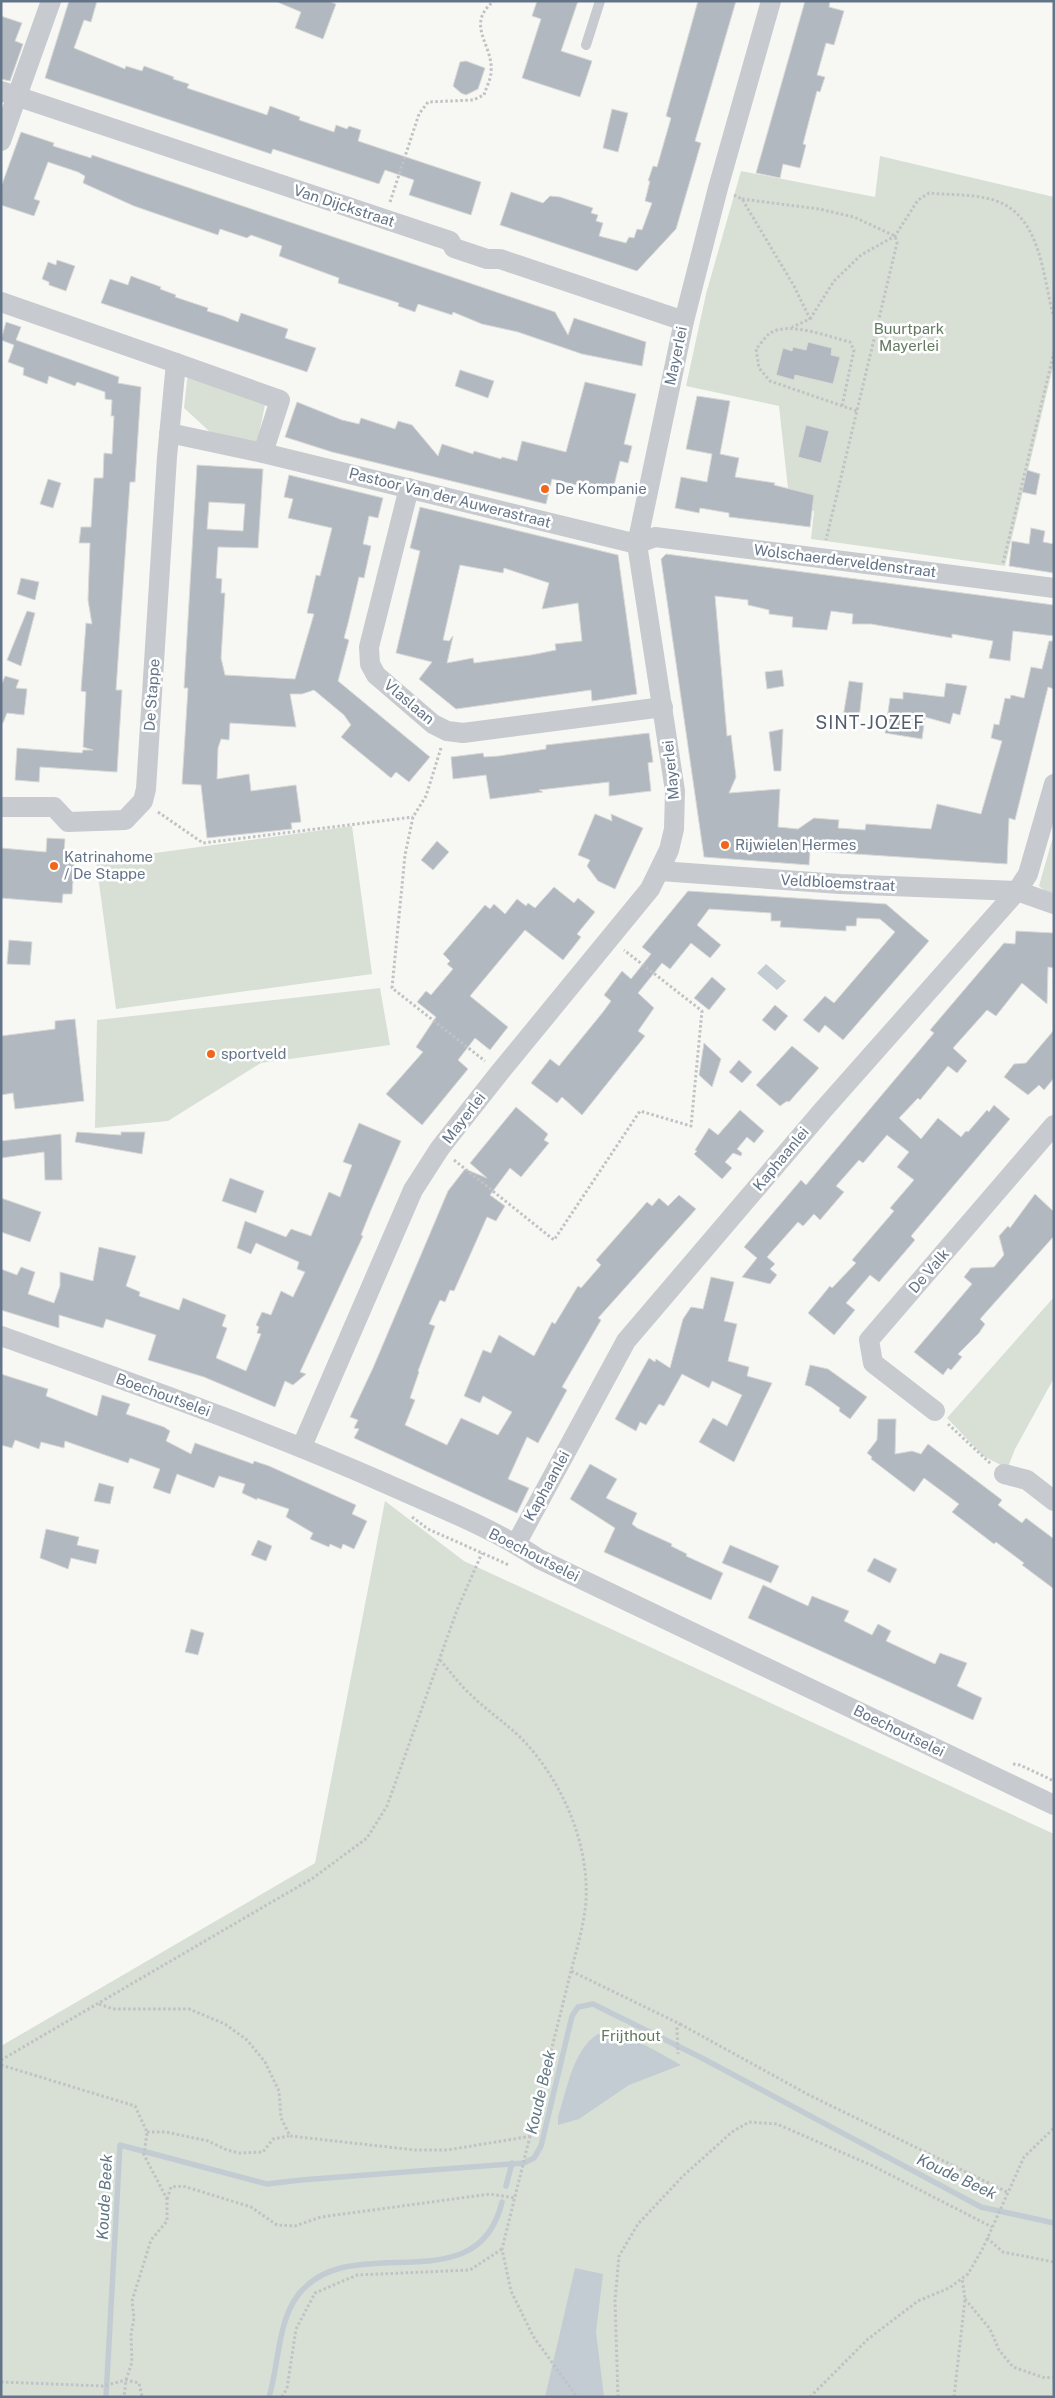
<svg xmlns="http://www.w3.org/2000/svg" width="1055" height="2398" font-family="'Public Sans',sans-serif">
  <style>
    .green { fill: #d8e0d5 }
    .water { fill: #c3ccd2 }
    .lines { fill: none; stroke-linecap: round; stroke-linejoin: round }
    .stream { stroke: #c3ccd2; stroke-width: 5.5 }
    .building { fill: #b1b8bf; stroke: #d9d9d7; fill-rule: evenodd }
    .path { stroke: #c0c2c5; stroke-width: 3; stroke-dasharray: 2.5 2.5; stroke-linecap: butt }
    .service { stroke: #c7cace; stroke-width: 10 }
    .minor { stroke: #c7cace; stroke-width: 20 }
    .poi-dot { fill: #f2661a; stroke: #fff; stroke-width: 2 }
    .labels { text-anchor: middle; stroke-width: 5; stroke-linejoin: round; paint-order: stroke }
    .street-label { font-size: 15px; fill: #647488; stroke: #fff }
    .park-label { font-size: 15px; fill: #627960; stroke: #fff }
    .poi-label { font-size: 15px; fill: #647488; stroke: #fff; text-anchor: start }
    .water-label { font-size: 16px; font-style: italic; fill: #607683; stroke: #fff }
    .quarter-label { font-size: 18px; letter-spacing: 1px; fill: #535e6c; stroke: #fff }
  </style>
  <rect width="100%" height="100%" fill="#f7f8f4"/>
  <g class="green">
    <path d="M880 156 1054 197V363L1005 566 811 539 814 511 790 507 779 406 686 386 706 294 741 171 875 197Z"/>
    <path d="M188 372 266 400 257 444 210 432 184 408Z"/>
    <path d="M352 826 372 974 116 1009 96 861Z"/>
    <path d="M1052 840H1054V896L1050 895 1039 886Z"/>
    <path d="M380 988 390 1045 261 1063 168 1121 95 1128 97 1020Z"/>
    <path d="M1054 1297V1378L1015 1449 1008 1467H1005L983 1456 947 1418Z"/>
    <path d="M385 1501 464 1561 1054 1834V2397H1V2046L315 1863Z"/>
  </g>
  <g class="water">
    <path d="M766 964 786 981 777 990 757 973Z"/>
    <path d="M598 2034C632 2034 652 2049 681 2065L629 2085 579 2119 558 2125V2117C567 2090 573 2049 598 2034Z"/>
    <path d="M575 2268 603 2274 596 2332 604 2397H545Z"/>
  </g>
  <g class="lines">
    <g class="stream">
      <path d="M506 2186 512 2163"/>
      <path d="M106 2397 120 2145 267 2184 301 2180 524 2163 534 2158 541 2146 572 2016 578 2007 593 2004 700 2057 981 2207 1054 2223"/>
      <path d="M269 2397C279 2365 277 2323 298 2295 351 2226 477 2307 502 2202"/>
    </g>
  </g>
  <g class="building">
    <path d="M69 1H97L91 22 84 20 74 48 125 69 126 66 142 71 144 66 174 77 173 79 189 84 187 88 267 115 270 106 300 117 299 120 334 132 336 125 347 129 349 126 361 130 358 141 481 182 471 215 409 195 414 180 385 170 379 184 273 149 271 154 45 78Z"/>
    <path d="M275 1H328L336 4 323 39 295 28 301 12Z"/>
    <path d="M537 1H578L561 51 592 61 580 97 522 78 541 19 532 16Z"/>
    <path d="M698 1H736L695 141 701 143 676 229 637 271 500 225 511 192 543 203 550 196 560 197 593 208 591 213 598 215 596 221 603 223 599 236 626 243 629 237 634 238 637 229 642 230 652 203 645 201 650 181H648L653 166 657 167 671 118 666 116Z"/>
    <path d="M805 1H830L829 7 844 11 834 45 826 43 817 75 825 77 820 92 817 91 810 117 803 144 806 145 800 168 783 164 780 178 756 173Z"/>
    <path d="M1 16 22 23 15 41 23 44 10 81 1 79Z"/>
    <path d="M466 61 485 68 478 89 466 95 461 93 453 86 460 62Z"/>
    <path d="M612 109 628 113 618 152 603 148Z"/>
    <path d="M21 132 54 143 53 146 91 158 92 155 555 312 568 335 574 318 646 342 642 366 582 354 518 332 482 324 453 312 452 315 418 304 415 312 398 306 399 303 338 283 339 278 279 256 282 246 251 235 247 238 220 229 218 235 134 206 83 183 85 176 78 172 48 162 34 199 40 201 34 216 1 205V187Z"/>
    <path d="M57 260 75 266 66 291 49 285V282L42 279 48 262 56 265Z"/>
    <path d="M131 276 161 287 160 289 176 295 175 297 208 308 207 311 223 316 238 322 241 313 288 329 285 338 316 348 307 372 101 303 110 279 128 285Z"/>
    <path d="M6 322 21 327 16 340 119 377 118 383 141 387 135 482H130L116 690H122L117 772 40 767 39 782 15 780 17 748 82 753 83 750H93L83 747 86 692 81 691 86 623 92 624 88 600 90 543H79L81 527H91L94 478H103L104 453 112 454 114 416H111L112 400 105 399V392L77 382 75 386 49 376 47 384 23 375 24 368 8 362 14 345 1 340Z"/>
    <path d="M808 342 832 348 831 355 840 357 833 384 795 375 794 380 776 375 783 348 792 351 793 347 806 350Z"/>
    <path d="M460 370 494 381 488 398 455 386Z"/>
    <path d="M585 382 636 394 624 444 632 446 628 463 620 461 612 494 552 479 546 504 332 452 285 437 297 402 342 420 359 424 361 418 395 429 398 421 412 425 438 456 442 444 473 454 474 451 501 459 502 457 517 461 522 441 566 452Z"/>
    <path d="M697 396 730 401 720 454 739 458 735 477 775 483 774 485 814 495 810 527 729 517V513L700 508 699 513 675 508 681 477 707 482 712 454 686 449Z"/>
    <path d="M806 425 829 431 821 463 798 457Z"/>
    <path d="M197 465 263 469 258 548 218 547 216 578 222 579 221 593H225L221 658 225 675 295 679 314 614 307 613 313 588 316 575 320 576 332 528 288 518 293 499 284 497 289 475 383 498 378 518 369 516 363 544 371 546 364 578 359 577 348 623 344 638 349 640 338 681 430 757 409 782 396 772 391 778 341 737 351 725 344 715 314 690 302 694H290L296 727 230 723 229 740 221 739 218 748 217 779 249 774 251 791 296 785 301 822 291 823 292 829 207 838 201 785 182 784 188 688H184ZM209 502 245 504 243 531 207 529Z"/>
    <path d="M1027 470 1040 474 1036 495 1022 492Z"/>
    <path d="M48 479 61 483 53 508 40 504Z"/>
    <path d="M420 507 618 555 637 694 592 701 591 690 456 709 419 679 432 662 396 653 420 551 410 548ZM460 565 503 573 504 568 549 583 542 609 578 603 582 641 555 644 556 650 531 655 474 663 473 658 447 663 453 636 449 641 443 640Z"/>
    <path d="M1031 528 1045 531 1043 542 1054 544V573L1009 566 1012 541 1029 544Z"/>
    <path d="M666 554 1054 605V636L1013 631 1010 661 989 658 993 641 952 634V638L871 624H852L853 614 831 611 827 630 792 627 793 617 769 614V610L748 605V600L715 596 727 736 731 735 736 777 729 793 780 789 778 827 798 829 814 818 839 820 838 828 865 830 866 824 931 829 937 804 981 814 1002 741 991 738 994 724 999 725 1005 698 1010 699 1011 695 1024 698 1031 667 1042 669 1049 641H1054V689L1048 687 1015 820 1009 818 1007 864 810 851 809 865 704 857 661 559Z"/>
    <path d="M21 578 39 582 35 600 17 594Z"/>
    <path d="M27 611 35 613 21 666 7 660Z"/>
    <path d="M782 670 784 686 767 689 765 672Z"/>
    <path d="M5 676 19 680 16 688 27 689 24 715 7 713 3 723H1V686Z"/>
    <path d="M849 681 863 683 859 719 843 717Z"/>
    <path d="M946 683 967 686 960 715 953 713 950 724 925 717 922 739 885 733 890 698 903 699V692L944 697Z"/>
    <path d="M783 729 781 771H774L769 732Z"/>
    <path d="M649 733 653 762 648 763 651 791 609 796V782L539 790 543 792 490 799 486 775 453 779 451 757 483 753 484 757 499 756 546 749V745Z"/>
    <path d="M595 814 612 821 611 814 643 828 615 889 598 881 587 866 590 860 578 855Z"/>
    <path d="M47 838 65 839 64 854 75 855 72 894H63L62 903 1 898V848L46 852Z"/>
    <path d="M437 841 449 852 433 870 421 860Z"/>
    <path d="M554 887 574 903 578 898 595 912 577 934 581 937 563 960 525 930 470 996 508 1027 490 1050 475 1038 458 1060 468 1069 422 1125 386 1094 423 1052 416 1047 436 1017 417 1002 426 991 431 995 453 969 447 964 450 961 443 954 485 905 490 909 494 904 505 914 517 899 526 906 528 903 535 908Z"/>
    <path d="M688 891 886 904 929 941 843 1040 825 1025 819 1033 803 1020 825 996 834 1003 895 932 880 919 857 918 856 926H846V931L780 927 781 921H771V913L709 909 697 925 721 945 710 958 691 943 670 969 662 963 638 993 654 1008 638 1031 645 1036 582 1115 562 1097 557 1103 531 1083 550 1059 559 1066 603 1012 611 1001 604 995 622 971 631 979 651 954 642 947Z"/>
    <path d="M1016 931 1054 933V968L1048 967 1047 1004 1022 983 996 1016 987 1010 953 1048 967 1061 957 1073 948 1066 920 1100 918 1098 899 1118 921 1139 938 1118 961 1137 966 1131 968 1132 987 1110 989 1112 994 1105 1010 1119 911 1236 915 1240 879 1282 870 1275 846 1303 855 1310 834 1335 808 1313 830 1286 832 1288 856 1263 852 1260 894 1211 890 1208 914 1180 897 1167 909 1152 887 1135 863 1163 859 1160 836 1186 844 1192 820 1220 814 1214 803 1226 798 1222 767 1257 775 1264 770 1269 777 1275 770 1284 742 1277 757 1258 744 1247 801 1180 806 1185 934 1033 930 1030 1004 943 1015 944Z"/>
    <path d="M9 940 32 942 30 965 7 964Z"/>
    <path d="M712 977 726 989 709 1010 694 998Z"/>
    <path d="M775 1005 788 1016 775 1031 762 1020Z"/>
    <path d="M75 1019 84 1101 15 1109 13 1093 1 1095V1036L55 1029V1021Z"/>
    <path d="M1054 1030V1078L1044 1090 1039 1085 1028 1095 1004 1077 1014 1064 1026 1063Z"/>
    <path d="M704 1043 721 1059 712 1087 699 1075Z"/>
    <path d="M792 1046 819 1068 789 1102 787 1101 780 1106 756 1085Z"/>
    <path d="M739 1060 752 1072 742 1083 729 1072Z"/>
    <path d="M516 1107 548 1134 544 1140 549 1143 521 1177 510 1168 490 1195 505 1206 496 1221 487 1217 454 1291 450 1290 445 1302 440 1300 429 1324 435 1326 418 1371 419 1372 410 1398 415 1400 405 1425 447 1445 461 1418 498 1435 512 1412 483 1396 480 1403 464 1396 483 1350 491 1353 499 1335 534 1356 552 1322 555 1324 578 1286 581 1288 601 1265 596 1260 647 1202 652 1206 659 1198 668 1206 679 1195 696 1209 598 1318 601 1320 562 1387 567 1390 538 1443 527 1437 508 1479 529 1488 517 1513 354 1438 359 1429 354 1428 358 1420 350 1417 373 1368 448 1191 465 1169 487 1178 470 1163Z"/>
    <path d="M740 1110 764 1131 754 1143 747 1137 737 1149 742 1153 741 1156 733 1153 725 1162 732 1168 722 1179 694 1154 697 1151 695 1150 709 1128 718 1135Z"/>
    <path d="M359 1123 401 1141 371 1210 361 1235 363 1236 300 1372 306 1374 293 1385 285 1381 275 1407 204 1377 148 1360 156 1335 106 1319 103 1328 59 1315V1328L1 1310V1269L17 1275 21 1267 35 1272 28 1294 54 1303 60 1286V1272L93 1281 99 1247 136 1256 126 1286 140 1292 139 1296 179 1310 183 1298 226 1315 222 1326 227 1328 216 1358 246 1371 261 1334 257 1333 259 1327 256 1325 262 1312 271 1315 281 1291 293 1297 305 1272 297 1269 299 1262 256 1243 251 1254 237 1248 245 1221 286 1237 291 1229 311 1236 329 1192 340 1197 352 1165 343 1162Z"/>
    <path d="M77 1132 121 1135V1132H145L142 1154 75 1142Z"/>
    <path d="M61 1134 62 1180H45L44 1152 1 1158V1141Z"/>
    <path d="M230 1178 264 1191 256 1213 222 1201Z"/>
    <path d="M1035 1194 1054 1212V1236L980 1319 985 1324 979 1333 958 1354 962 1357 951 1370 948 1368 943 1375 914 1352 972 1284 964 1277 971 1268 994 1267 1004 1255 999 1236 1008 1226 1010 1228Z"/>
    <path d="M1 1198 41 1212 30 1242 1 1232Z"/>
    <path d="M711 1277 734 1282 724 1321 737 1324 728 1361 749 1367 747 1376 772 1383 734 1462 699 1442 713 1418 727 1426 742 1395 712 1381 709 1388 682 1374 664 1406 659 1404 646 1425 640 1422 636 1431 615 1419 649 1358 655 1362 656 1359 670 1368 683 1319 691 1307 703 1309Z"/>
    <path d="M810 1365 828 1369 867 1397 850 1419 839 1411 840 1408 811 1387 805 1385Z"/>
    <path d="M1 1374 48 1389 46 1396 97 1416 102 1395 130 1404 126 1414 164 1427 170 1431 166 1441 191 1454 195 1443 253 1464 254 1461 269 1466 356 1505 352 1514 367 1521 354 1549 343 1544 341 1549 330 1544 329 1547 310 1539 313 1533 286 1517 289 1509 257 1498V1500L242 1493 245 1484 219 1476 214 1488 177 1474 170 1494 153 1488 160 1469 130 1458 128 1463 65 1441 64 1448 41 1442 39 1449 15 1440 12 1448 1 1445Z"/>
    <path d="M878 1419H896L895 1454 912 1451 921 1454 928 1444 1002 1500 998 1505 1022 1523 1026 1518 1054 1539V1589L1022 1565 1024 1563 996 1542 994 1544 952 1512 959 1504 924 1478 914 1492 871 1459 872 1457 867 1453 877 1440Z"/>
    <path d="M590 1464 617 1479 606 1498 637 1513 632 1524 637 1528 672 1544 671 1546 687 1554 686 1556 723 1573 711 1600 604 1552 615 1528 570 1499Z"/>
    <path d="M99 1483 114 1487 110 1504 94 1501Z"/>
    <path d="M46 1529 79 1537 77 1545 99 1550 96 1564 71 1558 68 1569 40 1558Z"/>
    <path d="M258 1540 272 1546 266 1561 251 1555Z"/>
    <path d="M730 1545 779 1566 771 1583 722 1563Z"/>
    <path d="M874 1558 897 1569 890 1583 867 1571Z"/>
    <path d="M763 1585 808 1606 812 1596 849 1611 844 1621 872 1635 878 1624 891 1631 886 1641 935 1664 940 1653 967 1663 957 1686 982 1698 973 1720 748 1618Z"/>
    <path d="M191 1629 204 1633 198 1655 185 1652Z"/>
  </g>
  <g class="lines">
    <g class="path">
      <path d="M734 195 742 199 794 286 810 319 792 327"/>
      <path d="M742 199 819 209 854 217 895 236 897 243 826 540"/>
      <path d="M390 202 419 114 428 102 473 100 484 95C486 88 491 79 491 72 494 45 464 25 494 1"/>
      <path d="M810 319 834 281 861 255 895 236 918 200 929 193C948 195 971 194 990 199 1042 212 1042 276 1054 318"/>
      <path d="M842 406 854 350 850 342C829 337 787 320 769 334 764 338 760 345 756 349L759 368 770 381 857 411"/>
      <path d="M1003 563 1054 352"/>
      <path d="M441 748 426 796 413 817 405 855 392 988 485 1061"/>
      <path d="M158 812 203 843 413 817"/>
      <path d="M454 1160 554 1240 640 1111 691 1126 702 1011 624 950"/>
      <path d="M948 1424 991 1464"/>
      <path d="M412 1517 428 1529 509 1565"/>
      <path d="M440 1660C450 1671 459 1684 470 1694 486 1710 506 1723 522 1739 562 1781 589 1842 586 1901 584 1925 577 1948 571 1971L680 2024 677 2029 678 2054"/>
      <path d="M1013 1764 1020 1765 1054 1781"/>
      <path d="M571 1971 502 2249 511 2291 533 2336 577 2397"/>
      <path d="M99 2004 113 2009H189L225 2024 247 2040 265 2062 279 2091 281 2118 290 2136 415 2150H447L532 2136"/>
      <path d="M680 2024 809 2095 1007 2192"/>
      <path d="M1 2060 313 1878 367 1838 387 1806 457 1610 482 1553"/>
      <path d="M1 2065 135 2106 147 2132 144 2155 167 2199V2221L151 2240 132 2301 134 2318 131 2335 132 2362 126 2380 124 2397"/>
      <path d="M147 2132H166L208 2141 227 2150 239 2153 263 2152 273 2139 289 2136"/>
      <path d="M167 2199 171 2187 183 2186 251 2207 277 2225 295 2226 321 2217 490 2194 515 2198"/>
      <path d="M987 2238 1003 2252 1054 2262"/>
      <path d="M965 2299 990 2329 999 2350 1013 2367 1045 2378 1054 2377"/>
      <path d="M1 2382 103 2386 126 2380 139 2383 142 2397"/>
      <path d="M282 2397 287 2388 296 2329 315 2293 357 2275 470 2270 502 2249"/>
      <path d="M618 2397 615 2300 619 2256 638 2224 683 2176 732 2132 749 2122 777 2124 873 2166 992 2227"/>
      <path d="M810 2397 868 2339 918 2301 949 2288 968 2274 983 2248 1024 2157 1054 2128"/>
      <path d="M954 2397 965 2299 962 2278"/>
    </g>
    <path class="service" d="M586 45 600 1"/>
    <g class="minor">
      <path d="M1 91 450 241 454 248 487 259H500L684 321"/>
      <path d="M1 141 51 1"/>
      <path d="M1 302 176 363"/>
      <path d="M263 453 637 544"/>
      <path d="M409 488 369 647 370 664 376 675 433 724 447 731 463 733 663 707"/>
      <path d="M637 544 655 537 1054 588"/>
      <path d="M1 807H54L68 822 125 820 143 801 146 789 167 457 176 363 280 400 263 453 169 433"/>
      <path d="M660 871 840 884 1017 891 1054 904"/>
      <path d="M1 1336C131 1383 261 1428 387 1484 438 1507 493 1528 539 1559L1054 1805"/>
      <path d="M935 1411 873 1363 869 1340 1054 1125"/>
      <path d="M302 1446 413 1190 440 1148 500 1072 650 889 669 850 674 829 675 791 637 544 684 321 718 188 771 1"/>
      <path d="M1004 1474 1027 1480 1054 1501"/>
      <path d="M516 1544 626 1341 823 1110 1017 891 1028 874 1054 784"/>
    </g>
  </g>
  <g class="poi-dot">
    <circle cx="545" cy="489" r="5"/>
    <circle cx="725" cy="845" r="5"/>
    <circle cx="54" cy="866" r="5"/>
    <circle cx="211" cy="1054" r="5"/>
  </g>
  <g class="labels">
    <g class="street-label">
      <text transform="translate(344 206) rotate(18)" y="5">Van Dijckstraat</text>
      <text transform="translate(676 356) rotate(-78)" y="5">Mayerlei</text>
      <text transform="translate(450 498) rotate(14)" y="5">Pastoor Van der Auwerastraat</text>
      <text transform="translate(845 561) rotate(7)" y="5">Wolschaerderveldenstraat</text>
      <text transform="translate(152 695) rotate(-86)" y="5">De Stappe</text>
      <text transform="translate(409 702) rotate(40)" y="5">Vlaslaan</text>
      <text transform="translate(671 770) rotate(-96)" y="5">Mayerlei</text>
      <text transform="translate(838 883) rotate(3)" y="5">Veldbloemstraat</text>
      <text transform="translate(464 1118) rotate(-52)" y="5">Mayerlei</text>
      <text transform="translate(781 1159) rotate(-50)" y="5">Kaphaanlei</text>
      <text transform="translate(929 1271) rotate(-49)" y="5">De Valk</text>
      <text transform="translate(163 1395) rotate(20)" y="5">Boechoutselei</text>
      <text transform="translate(547 1486) rotate(-61)" y="5">Kaphaanlei</text>
      <text transform="translate(534 1555) rotate(27)" y="5">Boechoutselei</text>
      <text transform="translate(899 1731) rotate(26)" y="5">Boechoutselei</text>
    </g>
    <g class="park-label">
      <text x="909" y="334">Buurtpark<tspan x="909" dy="17">Mayerlei</tspan></text>
      <text x="631" y="2041">Frijthout</text>
    </g>
    <g class="poi-label">
      <text x="555" y="494">De Kompanie</text>
      <text x="735" y="850">Rijwielen Hermes</text>
      <text x="64" y="862">Katrinahome<tspan x="64" dy="17">/ De Stappe</tspan></text>
      <text x="221" y="1059">sportveld</text>
    </g>
    <g class="water-label">
      <text transform="translate(540 2092) rotate(-77)" y="6">Koude Beek</text>
      <text transform="translate(957 2176) rotate(25)" y="6">Koude Beek</text>
      <text transform="translate(104 2197) rotate(-87)" y="6">Koude Beek</text>
    </g>
    <g class="quarter-label">
      <text x="870" y="729">SINT-JOZEF</text>
    </g>
  </g>
  <rect width="1055" height="2398" fill="none" stroke="#647488" stroke-width="5"/>
</svg>
